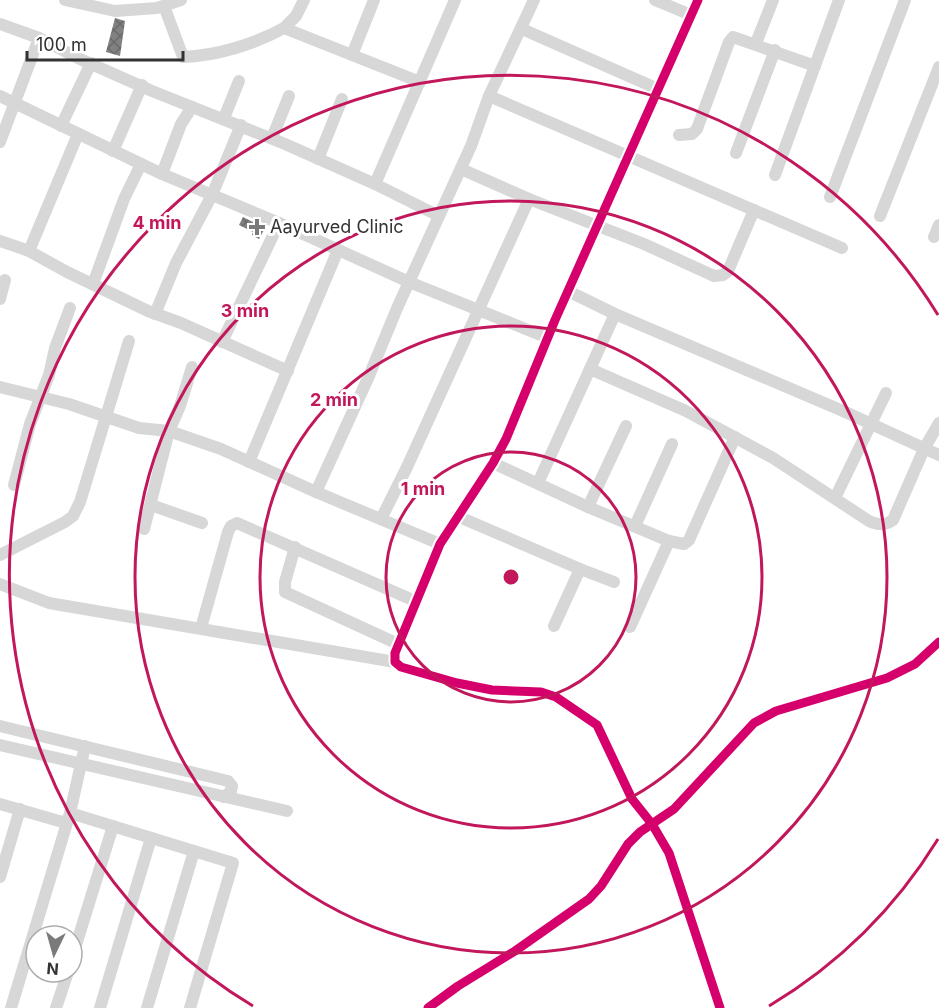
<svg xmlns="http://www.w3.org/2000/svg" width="939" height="1008" font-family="Inter,sans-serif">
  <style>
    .building { fill: url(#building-cross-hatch) }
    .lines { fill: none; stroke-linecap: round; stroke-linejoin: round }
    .minor { stroke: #d7d7d7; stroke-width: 12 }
    .cycleway-casing { stroke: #fff; stroke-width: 13 }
    .cycleway { stroke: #d6006c; stroke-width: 9 }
    .ring { fill: none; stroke: #c2185b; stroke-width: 3 }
    .poi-dot { fill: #7a7a7a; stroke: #fff; stroke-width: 2 }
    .labels { text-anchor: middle; stroke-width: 6; stroke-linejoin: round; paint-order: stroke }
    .poi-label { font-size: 18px; fill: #333; stroke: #fff; text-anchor: start }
    .centre { fill: #c2185b; stroke: #fff; stroke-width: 3 }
    .ring-label { font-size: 18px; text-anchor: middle; font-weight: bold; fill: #c2185b; stroke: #fff; stroke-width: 6; stroke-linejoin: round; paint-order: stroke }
  </style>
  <defs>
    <pattern id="building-cross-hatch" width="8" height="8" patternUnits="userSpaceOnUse" patternTransform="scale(1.5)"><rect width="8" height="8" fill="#818181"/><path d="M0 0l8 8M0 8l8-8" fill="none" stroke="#6a6a6a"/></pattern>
  </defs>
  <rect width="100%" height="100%" fill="#fff"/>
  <g class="building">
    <path d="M115 18 125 21 120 56 106 52Z"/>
    <path d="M243 217 265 228 259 239 252 235 253 232 239 225Z"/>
  </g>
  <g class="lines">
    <g class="minor">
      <path d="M65 0 115 11 157 8 181 0"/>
      <path d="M655 0 691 15"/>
      <path d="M698 0 555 320 506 439 493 463 440 544 395 653V662L401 667 457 683 492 690 541 692 556 697 597 725 632 799 652 824 669 853 720 1008"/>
      <path d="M164 6 183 57C216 56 255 44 284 28L420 82"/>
      <path d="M0 24 39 38 80 59 152 91 285 144 375 184 439 216"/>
      <path d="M284 28 296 16 304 0"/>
      <path d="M522 29 658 89"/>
      <path d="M756 43 773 0"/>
      <path d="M352 55 374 0"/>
      <path d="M0 96 162 174 279 223 409 282 548 338"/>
      <path d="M489 96 842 248"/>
      <path d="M224 118 239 81"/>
      <path d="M61 126 91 63"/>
      <path d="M679 135 692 134 697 129 729 42 733 37 815 66"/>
      <path d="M272 138 289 96"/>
      <path d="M0 142 39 38"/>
      <path d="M113 151 142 85"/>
      <path d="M736 153 775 50"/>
      <path d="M318 159 342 99"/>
      <path d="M461 169 529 199 644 244 714 276 723 275 728 271 754 210"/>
      <path d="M162 174 181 124 192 107"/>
      <path d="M775 175 839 0"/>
      <path d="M375 184 455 0"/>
      <path d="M830 197 905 0"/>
      <path d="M880 216 939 67"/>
      <path d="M934 237 939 225"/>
      <path d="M0 241 29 251 67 272 148 311 181 323 288 371"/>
      <path d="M29 251 78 134"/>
      <path d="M93 284 124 199 141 164"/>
      <path d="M0 299 5 280"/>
      <path d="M155 314 176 263 212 195 241 125"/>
      <path d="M615 314 843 411 939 455"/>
      <path d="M222 342 279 223"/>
      <path d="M590 369 686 411 773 458 869 521C878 525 885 526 893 520L924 449 939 423"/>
      <path d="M0 387 69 404 139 428 169 431 221 449 316 492 440 544"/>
      <path d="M249 462 338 250"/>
      <path d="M493 463 588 507 669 541 684 544 689 540 735 437"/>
      <path d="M538 483 615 314 568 291"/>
      <path d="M14 485 30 424 49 375 55 348 70 308"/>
      <path d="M316 492 369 376 398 306 471 146 489 96 534 0"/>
      <path d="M835 498 886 393"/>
      <path d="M151 505 202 523"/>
      <path d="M588 507 626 426"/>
      <path d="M457 516 580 569 614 582"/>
      <path d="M381 519 407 467 529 199"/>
      <path d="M635 526 672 444"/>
      <path d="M144 529 169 431 180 406 192 367"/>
      <path d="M295 547 285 582V592L398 644"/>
      <path d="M0 555 65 522 73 516 80 502 129 341"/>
      <path d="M0 584 49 603 395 662"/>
      <path d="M554 626 580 569"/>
      <path d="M630 627 669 541"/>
      <path d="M201 628 228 532 231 526 237 523 415 601"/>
      <path d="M0 726 228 781 232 786 231 791 224 797"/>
      <path d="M0 745 287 811"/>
      <path d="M0 804 66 823"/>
      <path d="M70 813 233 863 190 1008"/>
      <path d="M0 877 20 809"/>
      <path d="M72 958 113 826"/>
      <path d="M11 1008 70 813 85 746"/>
      <path d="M56 1008 68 972"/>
      <path d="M100 1008 151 838"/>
      <path d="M147 1008 194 851"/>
      <path d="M428 1008 458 986 515 951 589 899 601 886 628 844 640 832 674 809 754 723 776 711 887 678 915 664 939 642"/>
    </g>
    <defs>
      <g id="cycleway">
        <path d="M698 0 555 320 506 439 493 463 440 544 395 653V662L401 667 457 683 492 690 541 692 556 697 597 725 632 799 652 824 669 853 720 1008"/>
        <path d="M428 1008 458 986 515 951 589 899 601 886 628 844 640 832 674 809 754 723 776 711 887 678 915 664 939 642"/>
      </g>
    </defs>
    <use href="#cycleway" class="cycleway-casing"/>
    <use href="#cycleway" class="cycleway"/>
  </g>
  <g class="ring">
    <circle cx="511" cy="577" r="125"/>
    <circle cx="511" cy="577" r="251"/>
    <circle cx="511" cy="577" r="376"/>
    <path d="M938 839A501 501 0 0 1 769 1006M253 1006A501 501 0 1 1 938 315"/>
  </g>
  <path class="poi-dot" d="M254 218h6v6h6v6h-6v6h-6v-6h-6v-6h6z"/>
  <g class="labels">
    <g class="poi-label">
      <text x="270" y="233">Aayurved Clinic</text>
    </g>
  </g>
  <circle cx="511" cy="577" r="9" class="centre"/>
  <g class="ring-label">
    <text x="157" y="229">4 min</text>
    <text x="245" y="317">3 min</text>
    <text x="334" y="406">2 min</text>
    <text x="423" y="495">1 min</text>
  </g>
  <g transform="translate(54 954) rotate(185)"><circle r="28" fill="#ffffff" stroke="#adadad" stroke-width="1.5"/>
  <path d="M0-4.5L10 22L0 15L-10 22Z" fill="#7a7a7a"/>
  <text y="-9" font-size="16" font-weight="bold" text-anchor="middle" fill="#333333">N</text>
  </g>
  <path d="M27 51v9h156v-9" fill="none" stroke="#333333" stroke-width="3"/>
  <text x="36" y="51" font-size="18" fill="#333333" stroke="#ffffff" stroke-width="4.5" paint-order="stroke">100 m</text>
</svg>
